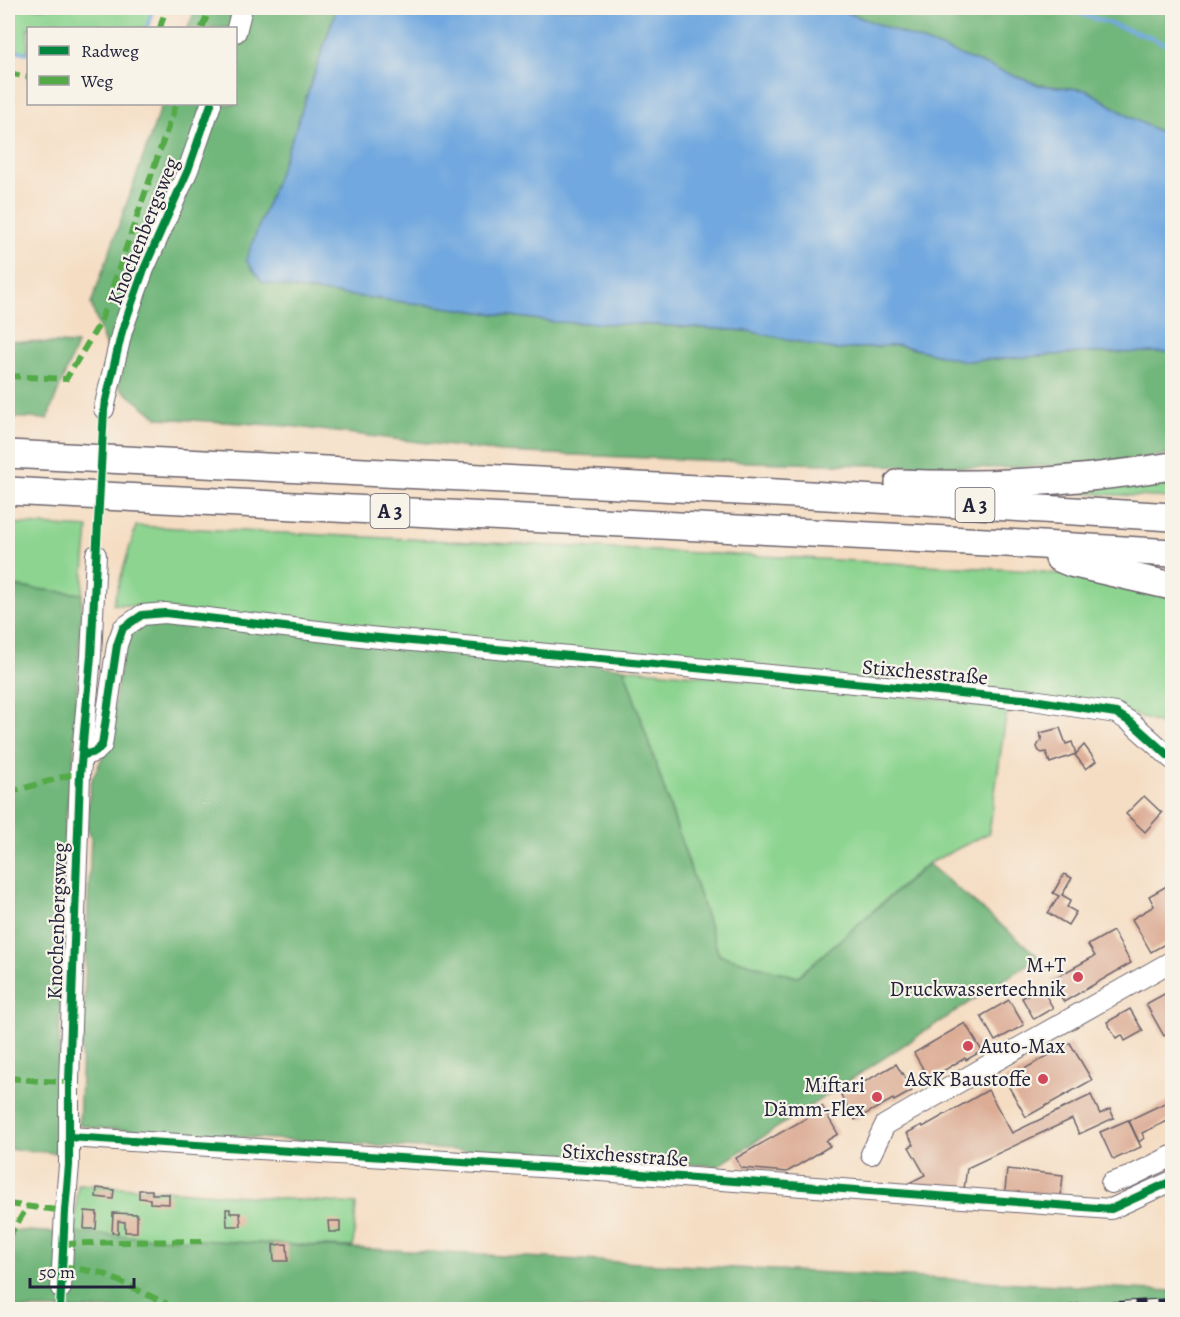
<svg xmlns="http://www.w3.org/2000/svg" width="1180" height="1317" font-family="Alegreya,serif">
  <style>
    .green { fill: #8cd490; stroke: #577b66; stroke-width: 1.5 }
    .forest { fill: #71b67a; stroke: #4a6c5a; stroke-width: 1.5 }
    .water { fill: #71a8df; stroke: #4a658d; stroke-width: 1.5 }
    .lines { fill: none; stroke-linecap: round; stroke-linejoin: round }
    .stream { stroke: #71a8df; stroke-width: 4 }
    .building { fill: #dcac94 }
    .minor-casing { stroke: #6c636b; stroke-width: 22 }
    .highway-casing { stroke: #6c636b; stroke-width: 30 }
    .minor { stroke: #fff; stroke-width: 20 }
    .highway { stroke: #fff; stroke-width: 27 }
    .rail-casing { stroke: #22223b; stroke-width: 6 }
    .rail { stroke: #f7f3e8; stroke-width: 4; stroke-dasharray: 11; stroke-linecap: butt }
    .quiet { stroke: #53aa46; stroke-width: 6; stroke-dasharray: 12 6; stroke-linecap: butt }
    .cycleway-casing { stroke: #f7f3e8; stroke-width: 11 }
    .cycleway { stroke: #00873e; stroke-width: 8 }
    .poi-dot { fill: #d1495b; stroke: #f7f3e8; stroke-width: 2 }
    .labels { text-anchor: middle; stroke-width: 4.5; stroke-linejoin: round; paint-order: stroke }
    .shield { fill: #f7f3e8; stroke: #62616f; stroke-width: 1.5 }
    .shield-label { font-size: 20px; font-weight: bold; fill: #22223b }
    .street-label { font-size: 21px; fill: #22223b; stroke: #f7f3e8 }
    .poi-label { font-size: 21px; fill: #22223b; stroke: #f7f3e8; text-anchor: end }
  </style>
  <rect width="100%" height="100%" fill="#f7f3e8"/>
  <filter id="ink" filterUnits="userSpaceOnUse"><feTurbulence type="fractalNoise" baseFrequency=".0167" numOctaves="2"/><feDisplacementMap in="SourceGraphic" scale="12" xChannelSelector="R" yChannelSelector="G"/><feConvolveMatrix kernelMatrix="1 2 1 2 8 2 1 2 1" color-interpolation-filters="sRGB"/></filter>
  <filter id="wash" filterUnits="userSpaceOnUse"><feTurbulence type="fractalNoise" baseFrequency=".008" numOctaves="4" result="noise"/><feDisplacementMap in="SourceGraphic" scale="24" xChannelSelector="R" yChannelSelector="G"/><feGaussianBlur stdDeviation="1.35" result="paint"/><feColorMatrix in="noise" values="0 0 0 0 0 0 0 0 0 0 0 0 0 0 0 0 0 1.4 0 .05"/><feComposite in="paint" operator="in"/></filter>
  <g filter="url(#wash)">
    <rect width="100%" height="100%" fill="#f5ddc3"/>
    <g class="green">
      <path d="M8 8H153L147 28H28V53L8 49Z"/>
      <path d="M1172 474V498L1063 492Z"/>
      <path d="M8 523 88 528 82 594 8 586Z"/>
      <path d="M136 526 802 558 1034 571 1102 579 1172 593V728L1126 712 369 630 113 604Z"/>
      <path d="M624 668 1014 707 1006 716 989 833 927 864 797 977 719 955Z"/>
      <path d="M78 1184 356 1204 353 1247 74 1236Z"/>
    </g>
    <g class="forest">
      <path d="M196 8H337L295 130 296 289 437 306 555 322 657 325 748 331 837 350 898 345 965 361 1082 353 1172 352V454L1098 464 995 468 747 462 501 452 288 426 158 418 120 388 91 304 162 104H236V28H188Z"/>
      <path d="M835 8H1172V138L1130 117 1087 90 1039 85Z"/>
      <path d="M8 341 77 344 47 419 8 417Z"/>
      <path d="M8 586 82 594 73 768 65 823 56 1153 8 1149Z"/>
      <path d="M166 618 624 668 719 955 797 977 928 864 1039 957 718 1166 93 1128 79 1124 91 837 85 823 92 779 108 746 123 647 131 628Z"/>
      <path d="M8 1230 1172 1291V1309H8Z"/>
    </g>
    <path class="water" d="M337 8H835L1039 85 1087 90 1130 117 1172 138V352L1082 353 965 361 899 345 837 350 748 331 657 325 555 322 437 306 296 289 262 282 246 260 295 130Z"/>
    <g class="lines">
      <g class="stream">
        <path d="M1063 8 1150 37 1172 47"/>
        <path d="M147 28 153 8"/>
        <path d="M8 49 28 53"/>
      </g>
    </g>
    <g id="blocks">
      <g class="building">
        <path d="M1060 728 1066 744 1072 742 1076 754 1050 763 1046 752 1042 753 1039 751 1037 747 1039 743 1042 741 1040 733Z"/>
        <path d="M1084 745 1096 761 1086 769 1075 755Z"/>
        <path d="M1144 796 1162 813 1145 832 1126 814Z"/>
        <path d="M1064 874 1072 878 1062 895 1071 900 1067 907 1076 912 1068 925 1048 913 1059 896 1053 893Z"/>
        <path d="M1172 883V940L1151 952 1132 919 1154 906 1149 896Z"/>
        <path d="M1113 931 1131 963 1064 1002 1051 980 1095 956 1088 945Z"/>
        <path d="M1041 987 1053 1008 1034 1019 1022 998Z"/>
        <path d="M1166 993 1172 1005V1031L1164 1036 1146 1004Z"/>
        <path d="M1009 1000 1024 1025 995 1041 981 1016Z"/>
        <path d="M1130 1009 1143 1031 1125 1041 1122 1035 1116 1038 1107 1022Z"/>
        <path d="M965 1023 982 1051 966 1060 965 1058 929 1079 914 1053Z"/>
        <path d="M1070 1043 1092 1080 1026 1117 1005 1080Z"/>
        <path d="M896 1064 902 1074 903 1073 912 1091 894 1101 893 1099 855 1120 841 1095Z"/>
        <path d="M988 1090 1012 1133 1091 1095 1100 1114 1110 1109 1114 1118 1079 1134 1072 1119 1035 1136 967 1168 964 1189 907 1184 925 1175 909 1147 914 1145 907 1133 922 1125 923 1127Z"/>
        <path d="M1171 1100 1172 1119 1142 1133 1144 1138 1139 1142 1129 1120Z"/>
        <path d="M822 1106 838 1134 826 1141 830 1146 787 1172 741 1168 736 1158 812 1115 810 1112Z"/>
        <path d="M1128 1120 1141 1147 1115 1159 1112 1158 1100 1132Z"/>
        <path d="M1007 1169 1063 1175 1061 1196 1005 1191Z"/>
        <path d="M97 1188 114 1190 113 1199 96 1197Z"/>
        <path d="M139 1190H152V1194H169V1204L150 1203V1199L139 1198Z"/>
        <path d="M226 1209H230V1213H240L241 1226H227Z"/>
        <path d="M85 1211 97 1212 96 1229H84Z"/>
        <path d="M113 1213 137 1214V1232H125V1222L118 1221V1233H112Z"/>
        <path d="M328 1221H340V1232H329Z"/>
        <path d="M287 1244 288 1261H274L273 1245Z"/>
      </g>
    </g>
  </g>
  <g filter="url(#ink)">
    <use href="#blocks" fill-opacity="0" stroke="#6c636b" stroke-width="1.5"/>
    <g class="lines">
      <defs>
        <g id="minor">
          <path d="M236 32 242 8"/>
          <path d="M104 409 122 331 144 269 188 170 211 104"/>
          <path d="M83 755C91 753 96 753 102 745L117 645 123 628 142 615 165 613 369 637 1033 700 1116 713 1132 723 1172 759"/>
          <path d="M69 1137 587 1170 1111 1209 1172 1181"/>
          <path d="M871 1154 885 1125 992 1063 1172 961"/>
          <path d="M1111 1183 1129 1177 1172 1156"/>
          <path d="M61 1288 65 1211 69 1165V1082L80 775 91 656 96 555"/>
        </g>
        <g id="highway">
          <path d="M8 454 777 493 1172 517"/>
          <path d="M899 483C990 487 1082 481 1172 466"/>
          <path d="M8 491 1025 544 1172 553"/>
          <path d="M1059 558 1071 563 1172 586"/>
        </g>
      </defs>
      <use href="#minor" class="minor-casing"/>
      <use href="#highway" class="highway-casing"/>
      <use href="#minor" class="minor"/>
      <use href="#highway" class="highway"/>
      <defs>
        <path id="rail" d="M1058 1310 1080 1306 1172 1301"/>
      </defs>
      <use href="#rail" class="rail-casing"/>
      <use href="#rail" class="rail"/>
      <g class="quiet">
        <path d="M160 28 166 8"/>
        <path d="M202 28 210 8"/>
        <path d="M8 73 28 77"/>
        <path d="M8 376 66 379 100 323 176 104"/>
        <path d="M8 793 70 775H80"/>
        <path d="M8 1078 41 1081 69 1082"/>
        <path d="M8 1204 65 1211"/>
        <path d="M8 1238 28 1206"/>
        <path d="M64 1244 120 1242 204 1241"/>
        <path d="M62 1266 102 1273 167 1304"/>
      </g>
      <defs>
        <g id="cycleway">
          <path d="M83 755C91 753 96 753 102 745L117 645 123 628 142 615 165 613 369 637 1033 700 1116 713 1132 723 1172 759"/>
          <path d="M69 1137 587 1170 1111 1209 1172 1181"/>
          <path d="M60 1310 65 1211 69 1165V1082L80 775 91 656 104 409 122 331 144 269 188 170 211 104"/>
        </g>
      </defs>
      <use href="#cycleway" class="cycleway-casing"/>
      <use href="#cycleway" class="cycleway"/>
    </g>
  </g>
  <g class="poi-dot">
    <circle cx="1078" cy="977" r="6"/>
    <circle cx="968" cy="1046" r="6"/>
    <circle cx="1043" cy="1079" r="6"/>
    <circle cx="877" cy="1097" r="6"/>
  </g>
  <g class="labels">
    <g class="shield">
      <rect x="955.5" y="488" width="39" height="34" rx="4.5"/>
      <rect x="370.5" y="494" width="39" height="34" rx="4.5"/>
    </g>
    <g class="shield-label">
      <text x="975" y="512">A 3</text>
      <text x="390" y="518">A 3</text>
    </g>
    <g class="street-label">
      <text transform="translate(143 231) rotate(-68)" y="7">Knochenbergsweg</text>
      <text transform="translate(925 672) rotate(5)" y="7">Stixchesstraße</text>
      <text transform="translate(57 921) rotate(-88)" y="7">Knochenbergsweg</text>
      <text transform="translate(625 1155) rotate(4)" y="7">Stixchesstraße</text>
    </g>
    <g class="poi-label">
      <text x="1066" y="972">M+T<tspan x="1066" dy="24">Druckwassertechnik</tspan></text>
      <text x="980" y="1053" text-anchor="start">Auto-Max</text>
      <text x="1031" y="1086">A&amp;K Baustoffe</text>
      <text x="865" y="1092">Miftari<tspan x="865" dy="24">Dämm-Flex</tspan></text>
    </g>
  </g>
  <rect width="1180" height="1317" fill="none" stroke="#f7f3e8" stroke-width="30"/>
  <rect x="27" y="27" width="210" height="78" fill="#f7f3e8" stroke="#a29fa3" stroke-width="1.5"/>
  <rect x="39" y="46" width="30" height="9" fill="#00873e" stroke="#a29fa3" stroke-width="1.5"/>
  <text x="81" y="57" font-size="18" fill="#22223b">Radweg</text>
  <rect x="39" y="76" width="30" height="9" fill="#53aa46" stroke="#a29fa3" stroke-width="1.5"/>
  <text x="81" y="87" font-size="18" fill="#22223b">Weg</text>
  <path d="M30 1278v9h104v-9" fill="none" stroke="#22223b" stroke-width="3"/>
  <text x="39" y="1278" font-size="18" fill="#22223b" stroke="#f7f3e8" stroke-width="4.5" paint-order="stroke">50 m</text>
</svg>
